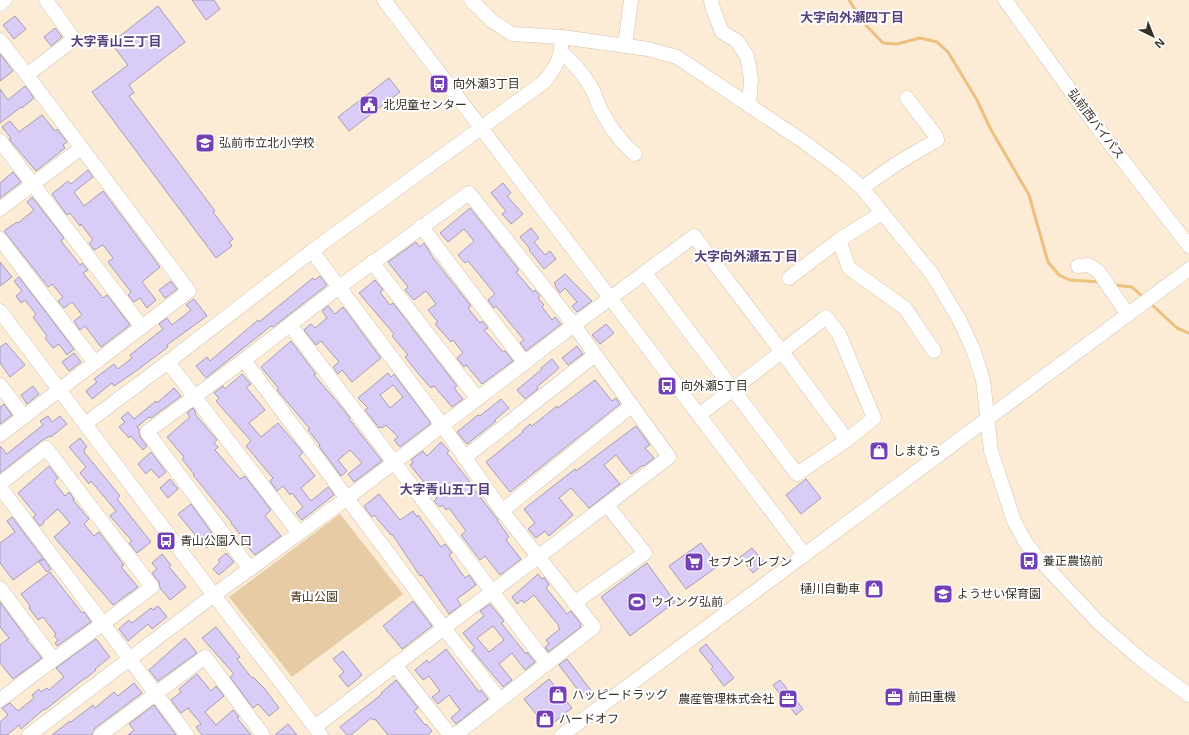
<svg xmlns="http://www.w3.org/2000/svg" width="1189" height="735" font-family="'Open Sans','Noto Sans JP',sans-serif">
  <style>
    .green { fill: #e6cba4 }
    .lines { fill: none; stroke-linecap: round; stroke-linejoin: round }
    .stream { stroke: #edc07d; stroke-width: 3 }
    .building { fill: #d9ccf6; stroke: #a49db4; fill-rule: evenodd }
    .minor-casing { stroke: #d2c2ad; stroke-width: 15 }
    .minor { stroke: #fff; stroke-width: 14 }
    .labels { text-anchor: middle; stroke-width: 4; stroke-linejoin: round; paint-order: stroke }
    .poi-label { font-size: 12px; fill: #363027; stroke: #fff; text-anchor: start }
    .street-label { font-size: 12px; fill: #363027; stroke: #fff }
    .park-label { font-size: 12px; fill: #463316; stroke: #fff }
    .neighbourhood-label { font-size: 13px; font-weight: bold; fill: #573f7c; stroke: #fff }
  </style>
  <rect width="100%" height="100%" fill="#fcecd6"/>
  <path class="green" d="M340 514 403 594 292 677 229 597Z"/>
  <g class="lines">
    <g class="stream">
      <path d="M849 0 863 22 883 43 897 44 920 38 937 42 948 52 977 100 990 128 1029 195 1048 262 1059 275 1070 280 1100 282"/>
      <path d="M1114 285 1132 287 1144 298"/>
      <path d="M1150 303 1177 328 1189 333"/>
    </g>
  </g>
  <g class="building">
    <path d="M192 0H214L220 9 206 20Z"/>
    <path d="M158 6 185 42 129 85 134 93 129 96 215 211 213 212 233 239 229 242 232 246 216 258 92 92 128 65 111 43Z"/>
    <path d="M15 16 26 29 14 39 3 25Z"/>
    <path d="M55 28 62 37 51 46 44 37Z"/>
    <path d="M0 54 13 71 0 81Z"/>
    <path d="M389 78 400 92 349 131 338 117Z"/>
    <path d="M25 86 34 98 22 108 21 107 0 123V89L8 100Z"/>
    <path d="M42 115 55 131 57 129 67 142 63 145 65 148 36 171 9 139 11 138 2 127 10 121 19 132Z"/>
    <path d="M88 170 93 177 74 192 84 206 103 191 160 267 142 282 156 300 147 308 140 298 134 302 128 295 131 292 108 262 113 258 103 245 94 250 89 243 93 240 81 224 80 226 70 213 67 215 52 194 68 181 71 184Z"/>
    <path d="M13 172 21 182 0 198V183Z"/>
    <path d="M503 183 511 193 507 196 523 214 511 224 502 214 506 211 491 193Z"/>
    <path d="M32 197 64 238 61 241 80 265 82 263 88 270 83 273 103 298 107 295 130 325 101 347 85 326 80 330 74 321 82 315 72 302 64 308 58 301 63 297 52 284 48 287 4 231 17 222 18 223 34 210 27 202Z"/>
    <path d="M470 208 519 270 516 272 533 292 535 290 540 296 538 298 544 305 542 307 552 320 555 317 561 324 526 351 520 343 524 340 496 306 494 308 488 300 495 294 468 261 465 263 458 255 474 241 464 229 448 242 440 233Z"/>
    <path d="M531 228 539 238 534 242 545 255 550 251 556 259 544 269 529 250 530 249 520 237Z"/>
    <path d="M416 242 420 247 424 243 431 254H430L471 306 468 308 480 323 482 321 488 328 484 330 503 352 505 351 513 361 482 384 466 365 464 367 457 358 463 353 453 340 451 342 435 324 438 322 428 310 436 304 426 291 414 300 405 290 408 287 388 262Z"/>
    <path d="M0 262 12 277 0 286Z"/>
    <path d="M565 274 592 301 577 312 572 306 577 302 565 288 560 293 555 286 556 285 554 283Z"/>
    <path d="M320 276 327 285 273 327 271 326 206 378 196 366 207 357 210 361 258 320 259 322 313 278 315 280Z"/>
    <path d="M19 277 74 349 67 355 59 344 53 348 45 338 47 336 33 317 36 314 25 300 21 303 16 296 22 291 14 281Z"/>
    <path d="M375 280 383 290 380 292 390 305 393 303 457 386 454 388 463 399 452 407 434 386 431 388 416 371 405 357 408 355 392 336 394 334 359 293Z"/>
    <path d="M171 281 177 289 165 298 159 290Z"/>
    <path d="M194 299 207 316 167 345 168 347 136 371 114 386 112 383 92 399 86 391 97 382 94 379 114 364 118 369 132 358 130 355 163 329 159 324 167 318 172 325 191 310 186 305Z"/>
    <path d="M328 306 335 314 343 307 381 358 352 382 342 370 338 374 333 367 339 362 321 341 316 345 304 330 311 324 315 328 327 318 322 311Z"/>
    <path d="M606 324 614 333 600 344 592 335Z"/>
    <path d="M291 341 316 374 314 375 339 404 350 418 349 419 382 461 354 482 348 474 362 463 350 450 338 460 347 471 341 476 319 446 320 445 308 430 310 429 277 390 279 389 261 367Z"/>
    <path d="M6 343 25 365 10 377 0 363V347Z"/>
    <path d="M577 346 583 354 568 365 562 358Z"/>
    <path d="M74 353 81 362 69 371 62 362Z"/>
    <path d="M552 359 559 368 537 387 538 389 525 399 517 390 542 369 541 368Z"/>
    <path d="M388 373 391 377 394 374 430 422V424L400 447 394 440 398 437 386 425 382 428 380 427 379 428 365 410 368 408 358 398ZM393 385 403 397 390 408 380 395Z"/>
    <path d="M242 374 251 384 246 387 265 410 249 423 261 437 278 423 301 450 303 453 299 456 315 476 301 488 311 501 328 487 334 495 302 520 296 513 303 507 292 493 290 495 283 486 277 491 270 481 273 478 246 446 251 441 216 401 219 398 214 393 223 386 225 389Z"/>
    <path d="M595 380 612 401 616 398 620 404 510 492 486 462 523 432 522 431 530 424 532 426 557 406 558 408Z"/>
    <path d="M33 386 39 394 27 404 21 395Z"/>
    <path d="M174 388 181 396 151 418 149 417 137 427 139 429 140 437 147 446 143 450 131 436 129 438 119 427 125 422 121 418 128 412 134 419 156 401 157 403Z"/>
    <path d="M501 399 509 408 495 420 496 421 467 444 457 432 478 415 480 416Z"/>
    <path d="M4 404 12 415 0 424V407Z"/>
    <path d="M193 408 196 413 195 414 217 440 214 443 218 447 215 450 240 479 245 476 271 510 265 516 281 536 255 555 246 545 247 543 231 523H232L193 475 194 474 182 459 184 457 167 437 190 417 187 413Z"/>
    <path d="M48 416 52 422 60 416 67 424 51 437 50 436 41 441 0 473V446L7 454 43 425 40 421Z"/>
    <path d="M636 426 650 445 645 448 654 458 644 466 643 465 631 474 616 455 604 465 620 484 589 508 571 488 559 498 573 515 549 536 545 531 536 538 528 529 535 523 524 509 575 469 576 471Z"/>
    <path d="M80 438 87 447 84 449 85 451 84 452 120 496 117 499 151 542 137 553 129 543 132 541 110 516 116 511 91 481 89 484 80 473 86 467 69 447Z"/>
    <path d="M441 442 449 451 447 453 474 487 473 488 498 520H497L509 537 506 540 521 559 500 575 485 556 480 560 461 535 466 531 449 508 446 510 442 505 440 507 434 501 437 498 410 465 413 463 411 460 423 451 427 456Z"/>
    <path d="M151 452 166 472 159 478 151 469 146 474 138 464Z"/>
    <path d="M49 466 58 478 54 482 65 496 69 492 74 499 73 500 89 519 84 524 94 536 99 532 124 565 121 567 138 587 113 605 54 537 70 523 58 509 43 522 44 523 40 526 33 517 36 515 18 493Z"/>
    <path d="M170 479 178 489 168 498 160 488Z"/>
    <path d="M806 479 821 498 801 514 786 495Z"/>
    <path d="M379 494 400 520 413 511 417 517 418 515 441 547 445 544 452 553 449 555 465 578 469 575 476 585 457 599 461 605 449 614 422 575 420 576 392 534 391 535 374 515 372 517 364 506Z"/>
    <path d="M191 504 217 540 206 548 178 514Z"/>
    <path d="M12 517 43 558 13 580 0 563V543L15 532 7 521Z"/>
    <path d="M701 543 718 566 686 589 669 566Z"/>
    <path d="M752 548 765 563 753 573 740 557Z"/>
    <path d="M226 553 234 562 219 575 213 569 220 562 218 560Z"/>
    <path d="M162 554 171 565 169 567 186 587 170 600 160 588 159 582 152 573 157 569 152 563Z"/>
    <path d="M44 559 51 569 47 572 39 562Z"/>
    <path d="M647 563 675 602 630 636 601 597Z"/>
    <path d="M50 572 82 613 84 612 91 622 57 646 55 643 58 640 54 636 56 634 43 617 38 620 29 608 30 606 21 594Z"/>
    <path d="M538 574 542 579 544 577 549 585 546 588 567 614 571 611 581 624 580 626 581 627 548 652 545 647 549 644 546 640 560 629 558 627 559 626 534 595 524 603 522 600 517 604 512 597Z"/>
    <path d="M413 601 432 626 402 649 383 626Z"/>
    <path d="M0 602 28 640H27L42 658 13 679 0 663V645L9 638 0 627Z"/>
    <path d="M490 604 504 621 501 623 526 654 527 652 535 662 525 670 512 653 499 664 512 680 503 687 472 650 475 648 463 633 484 616 480 611ZM493 626 504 640 489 652 477 638Z"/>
    <path d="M158 606 167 617 152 629 148 624 128 641 119 629 129 620 132 623 151 608 153 610Z"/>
    <path d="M216 627 240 657 237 659 240 663 252 678 253 677 264 688 279 708 269 716 258 704 253 708 230 677 234 674 202 638Z"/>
    <path d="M185 638 197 653 158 681 149 670Z"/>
    <path d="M96 639 110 657 95 669 96 670 85 679V678L45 710 44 709 21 729 19 725 7 735H0V722L8 715 2 708 10 703 18 711 34 698 32 695 39 689 41 692 47 688 49 690 64 677 56 668Z"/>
    <path d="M706 644 734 678 724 686 711 669 713 667 699 650Z"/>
    <path d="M446 649 479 692 481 690 488 699 456 724 451 718 460 710 449 695 438 704 432 697 440 691 429 676 423 680 415 670 427 660 429 663Z"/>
    <path d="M343 651 362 675 348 687 339 676 344 672 333 659Z"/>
    <path d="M567 659 592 692 584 698 559 665Z"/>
    <path d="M197 674 211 691 216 686 224 696 205 712 216 725 233 710 239 717 237 718 251 735H202L196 727 201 724 188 708 181 713 171 700 181 692 179 689Z"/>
    <path d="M549 679 572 708 547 728 524 699Z"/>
    <path d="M396 680 418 708 414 711 425 725 426 724 432 731 428 735H388L375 719 373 720 371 718 351 735H347L340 727 382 694 381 693Z"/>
    <path d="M780 680 803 709 796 715 773 685Z"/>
    <path d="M134 683 142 693 95 728 92 735H52L70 721 71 722 93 705 95 708 114 692 118 696Z"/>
    <path d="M154 705 176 735H128L134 730 129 724Z"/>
    <path d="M288 724 297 735H275Z"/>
  </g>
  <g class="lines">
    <defs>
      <g id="minor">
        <path d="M384 0 611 299 804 554"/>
        <path d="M471 0 492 21 512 34 562 37 648 49 677 57 804 142 843 171 862 188 932 274 959 319 973 349 983 380 991 451 1014 521 1026 543 1036 556 1099 623 1144 662 1189 695"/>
        <path d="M711 0 712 6 722 32 737 41 747 56 751 79 749 106"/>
        <path d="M1005 0 1091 119 1189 246"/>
        <path d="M0 4 5 0"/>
        <path d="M0 40 27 75"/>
        <path d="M625 46 631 0"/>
        <path d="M561 51C572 62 583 73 591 87 595 94 597 102 601 110 610 127 620 142 635 154"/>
        <path d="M0 141 142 327"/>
        <path d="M862 188 896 164 937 140 936 136 907 98"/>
        <path d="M0 209 81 148"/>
        <path d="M421 226 525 363"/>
        <path d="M0 239 95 363"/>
        <path d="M839 240 849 268 905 308 934 351"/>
        <path d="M312 251 443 426 502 511 594 627 455 735"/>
        <path d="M372 262 478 399"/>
        <path d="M1078 266 1089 265 1099 272 1128 315"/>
        <path d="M645 273 797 474 847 440 874 418 839 334 826 317C784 350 742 383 699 415"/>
        <path d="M789 278 839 240 882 213"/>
        <path d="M0 311 214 595 321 735"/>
        <path d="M290 325 547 664"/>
        <path d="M244 360 444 628 500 700"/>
        <path d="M168 362 299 533"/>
        <path d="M0 385 24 417"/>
        <path d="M85 424 168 362 312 251 544 82C557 66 561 58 562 37"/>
        <path d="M0 435 189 291 27 75 74 39 46 0"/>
        <path d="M464 458 595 355"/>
        <path d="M0 484 46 448 152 587C102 625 50 661 0 700"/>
        <path d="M0 487 187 735"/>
        <path d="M502 511 631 406"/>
        <path d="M250 569 147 432 244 360 339 287 469 193 574 325 669 457C551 548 432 636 315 727"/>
        <path d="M0 588 53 659"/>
        <path d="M574 603 645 553 607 505"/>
        <path d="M395 665 450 735"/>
        <path d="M29 735 214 595 346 499 574 325 694 236 782 352 847 440"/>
        <path d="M100 735 205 657 263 735"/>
        <path d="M562 735 1189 269"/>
      </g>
    </defs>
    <use href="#minor" class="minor-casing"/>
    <use href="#minor" class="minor"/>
  </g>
  <defs>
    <symbol id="bus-square" viewBox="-11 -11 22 22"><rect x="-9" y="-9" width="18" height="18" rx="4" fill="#7440b7" stroke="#fff"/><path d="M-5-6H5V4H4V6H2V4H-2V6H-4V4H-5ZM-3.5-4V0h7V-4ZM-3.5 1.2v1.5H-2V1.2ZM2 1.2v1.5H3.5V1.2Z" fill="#fff"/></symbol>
    <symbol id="civic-square" viewBox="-11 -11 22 22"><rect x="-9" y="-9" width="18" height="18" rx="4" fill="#7440b7" stroke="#fff"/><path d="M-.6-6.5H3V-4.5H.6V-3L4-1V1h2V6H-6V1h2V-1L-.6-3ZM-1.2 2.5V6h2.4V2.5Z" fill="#fff"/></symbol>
    <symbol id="school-square" viewBox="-11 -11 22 22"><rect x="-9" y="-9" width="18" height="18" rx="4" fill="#7440b7" stroke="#fff"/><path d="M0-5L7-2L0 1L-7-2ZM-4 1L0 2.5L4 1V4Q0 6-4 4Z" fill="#fff"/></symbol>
    <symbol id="shop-square" viewBox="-11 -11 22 22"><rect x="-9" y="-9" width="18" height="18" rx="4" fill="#7440b7" stroke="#fff"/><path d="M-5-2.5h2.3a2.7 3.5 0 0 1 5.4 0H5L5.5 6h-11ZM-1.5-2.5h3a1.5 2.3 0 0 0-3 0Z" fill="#fff"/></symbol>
    <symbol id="supermarket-square" viewBox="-11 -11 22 22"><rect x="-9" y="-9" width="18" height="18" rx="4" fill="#7440b7" stroke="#fff"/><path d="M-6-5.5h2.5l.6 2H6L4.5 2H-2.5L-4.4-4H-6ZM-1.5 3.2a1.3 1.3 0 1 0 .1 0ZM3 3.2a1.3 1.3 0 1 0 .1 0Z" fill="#fff"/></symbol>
    <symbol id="stadium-square" viewBox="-11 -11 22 22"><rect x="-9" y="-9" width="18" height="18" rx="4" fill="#7440b7" stroke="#fff"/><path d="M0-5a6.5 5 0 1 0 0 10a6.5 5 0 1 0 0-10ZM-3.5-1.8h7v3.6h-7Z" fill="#fff"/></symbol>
    <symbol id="office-square" viewBox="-11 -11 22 22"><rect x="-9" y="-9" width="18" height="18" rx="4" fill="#7440b7" stroke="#fff"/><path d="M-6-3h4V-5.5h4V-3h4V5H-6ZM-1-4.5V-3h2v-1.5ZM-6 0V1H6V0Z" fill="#fff"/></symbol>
  </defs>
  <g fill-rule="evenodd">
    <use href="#bus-square" x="428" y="73" width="22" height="22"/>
    <use href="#civic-square" x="358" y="94" width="22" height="22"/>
    <use href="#school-square" x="194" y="132" width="22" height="22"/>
    <use href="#bus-square" x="656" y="375" width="22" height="22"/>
    <use href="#shop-square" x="868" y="440" width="22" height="22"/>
    <use href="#bus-square" x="155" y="530" width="22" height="22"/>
    <use href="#bus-square" x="1018" y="550" width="22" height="22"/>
    <use href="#supermarket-square" x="683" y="551" width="22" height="22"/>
    <use href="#shop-square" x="863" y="578" width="22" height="22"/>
    <use href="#school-square" x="932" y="583" width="22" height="22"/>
    <use href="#stadium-square" x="626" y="591" width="22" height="22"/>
    <use href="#shop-square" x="547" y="684" width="22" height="22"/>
    <use href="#office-square" x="883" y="686" width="22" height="22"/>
    <use href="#office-square" x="777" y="688" width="22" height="22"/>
    <use href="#shop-square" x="534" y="708" width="22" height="22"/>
  </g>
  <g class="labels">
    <g class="poi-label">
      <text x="453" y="88">向外瀬3丁目</text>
      <text x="383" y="109">北児童センター</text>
      <text x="219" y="147">弘前市立北小学校</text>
      <text x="681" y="390">向外瀬5丁目</text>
      <text x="893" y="455">しまむら</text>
      <text x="180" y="545">青山公園入口</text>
      <text x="1043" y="565">養正農協前</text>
      <text x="708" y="566">セブンイレブン</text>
      <text x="860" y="593" text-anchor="end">樋川自動車</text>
      <text x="957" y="598">ようせい保育園</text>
      <text x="651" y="606">ウイング弘前</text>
      <text x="572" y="699">ハッピードラッグ</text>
      <text x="908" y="701">前田重機</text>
      <text x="774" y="703" text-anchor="end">農産管理株式会社</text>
      <text x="559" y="723">ハードオフ</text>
    </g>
    <g class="street-label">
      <text transform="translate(1096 124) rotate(53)" y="4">弘前西バイパス</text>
    </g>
    <g class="park-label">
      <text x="314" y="601">青山公園</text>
    </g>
    <g class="neighbourhood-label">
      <text x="852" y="22">大字向外瀬四丁目</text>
      <text x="116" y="46">大字青山三丁目</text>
      <text x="746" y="261">大字向外瀬五丁目</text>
      <text x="445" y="494">大字青山五丁目</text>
    </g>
  </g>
  <g transform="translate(1153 36) rotate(137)" stroke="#ffffff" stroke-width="3" paint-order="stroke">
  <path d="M0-3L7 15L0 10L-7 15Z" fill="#363027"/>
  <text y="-6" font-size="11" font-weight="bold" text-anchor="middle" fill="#363027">N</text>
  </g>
</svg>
